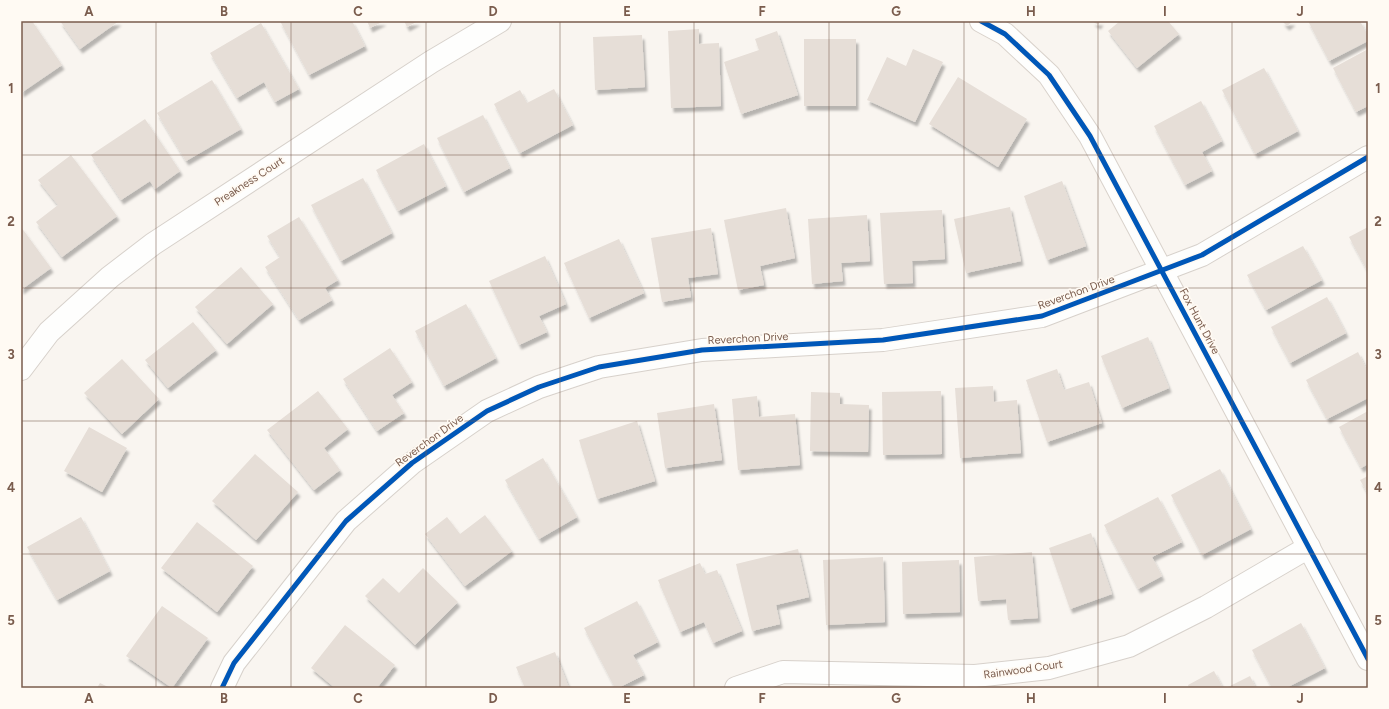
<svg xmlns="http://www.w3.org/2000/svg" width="1389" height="709" font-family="Figtree,sans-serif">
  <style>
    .building { fill: #e6ded7; filter: url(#shadow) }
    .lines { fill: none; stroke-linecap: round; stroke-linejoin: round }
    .street-casing { stroke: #d7d1cb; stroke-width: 24 }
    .secondary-casing { stroke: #d9d2cb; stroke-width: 24 }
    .street { stroke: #fefefd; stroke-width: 22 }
    .secondary { stroke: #fefefd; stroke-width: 22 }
    .cycleway-casing { stroke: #fffaf3; stroke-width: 8 }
    .cycleway { stroke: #0057b8; stroke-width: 5 }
    .grid { fill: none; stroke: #7a5c4d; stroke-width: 1; stroke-opacity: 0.55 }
    .labels { text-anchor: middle; stroke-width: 3.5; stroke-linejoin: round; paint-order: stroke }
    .street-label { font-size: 11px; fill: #7a5c4d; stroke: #fffaf3 }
    .neatline { fill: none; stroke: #7a5c4d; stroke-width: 1.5 }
    .grid-label { font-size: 13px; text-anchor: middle; font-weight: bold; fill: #7a5c4d }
  </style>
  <defs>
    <filter id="shadow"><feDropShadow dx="2.5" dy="4.5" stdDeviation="1" flood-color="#0004"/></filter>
  </defs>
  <rect width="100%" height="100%" fill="#f9f5f0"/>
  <g class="building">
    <path d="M21 21H32L62 65 21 93Z"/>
    <path d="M60 21H119L80 49Z"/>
    <path d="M280 21H352L365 46 309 75Z"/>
    <path d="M367 21H384L370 28Z"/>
    <path d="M404 21H418L407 27Z"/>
    <path d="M1092 21H1101L1098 25Z"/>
    <path d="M1120 21H1168L1179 34 1137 68 1108 31Z"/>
    <path d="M1282 21H1293L1287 26Z"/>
    <path d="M1308 21H1360L1368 36V41L1329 61Z"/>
    <path d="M261 23 299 89 275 102 264 82 237 98 210 53Z"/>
    <path d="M699 29V44L719 43 721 106 671 108 668 31Z"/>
    <path d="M777 31 798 95 741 114 724 62 759 50 755 39Z"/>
    <path d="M642 35 645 87 595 90 593 37Z"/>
    <rect x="804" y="39" width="52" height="67"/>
    <path d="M913 49 943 62 915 122 867 100 887 57 906 66Z"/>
    <path d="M1368 49V106L1356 112 1333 68Z"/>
    <path d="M1264 68 1298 131 1255 154 1222 90Z"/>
    <path d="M958 77 1027 119 998 167 929 124Z"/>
    <path d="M212 80 241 129 186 161 157 113Z"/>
    <path d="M554 89 573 125 520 153 494 104 520 90 527 103Z"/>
    <path d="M1201 101 1222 141 1202 152 1212 171 1185 185 1154 126Z"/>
    <path d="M483 115 510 168 464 192 437 138Z"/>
    <path d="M145 119 180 171 155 189 150 181 121 200 91 155Z"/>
    <path d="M424 144 446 186 398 211 376 170Z"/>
    <path d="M71 155 117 216 62 257 36 222 58 205 38 180Z"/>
    <path d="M363 178 392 233 341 261 311 205Z"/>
    <path d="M1062 181 1086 246 1047 260 1024 196Z"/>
    <path d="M1010 207 1021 261 966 273 954 219Z"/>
    <path d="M786 208 795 258 760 266 764 285 738 290 724 220Z"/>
    <path d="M942 210 945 259 912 261 913 283 884 284 880 213Z"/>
    <path d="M867 215 870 261 841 263 843 281 812 284 808 219Z"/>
    <path d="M299 217 338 280 325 288 332 300 299 320 265 267 280 257 267 236Z"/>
    <path d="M21 227 51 268 21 290Z"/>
    <path d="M1368 227V272L1349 237Z"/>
    <path d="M711 228 718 274 688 278 691 297 662 302 651 238Z"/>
    <path d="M619 239 644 293 589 318 564 263Z"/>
    <path d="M1303 246 1322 280 1266 310 1247 275Z"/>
    <path d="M545 256 566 304 539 316 547 332 519 345 489 281Z"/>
    <path d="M241 267 273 304 227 344 195 307Z"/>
    <path d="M1327 297 1346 333 1290 363 1271 327Z"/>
    <path d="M466 304 496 358 444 386 415 331Z"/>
    <path d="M193 322 216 350 168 388 145 360Z"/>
    <path d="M1148 337 1169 388 1122 408 1101 356Z"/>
    <path d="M390 348 412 382 392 395 404 413 377 431 343 379Z"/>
    <path d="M1358 352 1368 372V398L1327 419 1306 380Z"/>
    <path d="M122 359 159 399 122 434 84 393Z"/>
    <path d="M1057 369 1064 390 1089 382 1102 423 1047 442 1026 380Z"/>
    <path d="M993 386 994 402 1017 400 1021 453 960 458 955 388Z"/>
    <path d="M318 391 348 429 324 448 340 470 314 490 267 430Z"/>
    <path d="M941 391 942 454 883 455 882 392Z"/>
    <path d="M811 392 840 393V404L869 405 868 452 810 451Z"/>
    <path d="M757 396 759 417 795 414 800 465 738 470 732 399Z"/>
    <path d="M714 404 722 460 665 468 657 413Z"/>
    <path d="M1368 411V464L1361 468 1339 427Z"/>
    <path d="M637 421 655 481 597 499 579 440Z"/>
    <path d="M89 427 127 448 102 492 64 471Z"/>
    <path d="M255 454 298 492 256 540 212 501Z"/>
    <path d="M543 458 577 517 539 539 505 480Z"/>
    <path d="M1220 469 1251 529 1202 555 1171 495Z"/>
    <path d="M1368 476V494L1360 480Z"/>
    <path d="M1158 497 1182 542 1152 557 1162 576 1138 589 1104 525Z"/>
    <path d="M485 515 512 551 465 586 425 534 447 517 460 534Z"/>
    <path d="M81 517 110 571 57 600 27 547Z"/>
    <path d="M197 522 253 566 217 612 161 568Z"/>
    <path d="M1091 533 1112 594 1070 609 1049 548Z"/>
    <path d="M798 549 809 597 776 605 780 624 752 631 736 564Z"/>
    <path d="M1032 552 1038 618 1008 620 1006 599 978 601 974 557Z"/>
    <path d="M883 557 885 622 826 625 823 560Z"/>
    <path d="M959 560 960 612 903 614 902 562Z"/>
    <path d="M700 563 705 574 717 570 742 631 713 643 704 622 680 632 658 580Z"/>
    <path d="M423 568 458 602 415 645 365 596 383 578 399 593Z"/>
    <path d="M637 601 658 642 633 655 644 675 618 688H615L584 628Z"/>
    <path d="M162 606 208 638 172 688 126 656Z"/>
    <path d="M1301 623 1325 668 1286 688H1272L1252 650Z"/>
    <path d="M345 625 395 665 377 688H335L311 668Z"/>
    <path d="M555 652 569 688H525L516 667Z"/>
    <path d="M1214 671 1223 688H1189L1188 685Z"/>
    <path d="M1250 676 1256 688H1226Z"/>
    <path d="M100 683 110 688H97Z"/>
  </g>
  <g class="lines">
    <defs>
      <g id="street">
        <path d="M21 369 49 332 110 277 153 244 431 62 500 21"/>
        <path d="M222 688 234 663 346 521 412 463 487 411 539 387 599 367 702 350 883 340 1042 316 1202 255 1368 157"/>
        <path d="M736 688 783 672 975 676 1049 668 1129 646 1206 607 1309 547"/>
      </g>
      <path id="secondary" d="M981 21 1005 34 1049 75 1090 136 1368 659"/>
    </defs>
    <use href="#street" class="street-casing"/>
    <use href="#secondary" class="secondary-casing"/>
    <use href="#street" class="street"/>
    <use href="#secondary" class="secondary"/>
    <defs>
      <g id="cycleway">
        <path d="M981 21 1005 34 1049 75 1090 136 1368 659"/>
        <path d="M222 688 234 663 346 521 412 463 487 411 539 387 599 367 702 350 883 340 1042 316 1202 255 1368 157"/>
      </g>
    </defs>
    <use href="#cycleway" class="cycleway-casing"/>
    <use href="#cycleway" class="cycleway"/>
  </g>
  <path class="grid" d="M156 21V688M291 21V688M426 21V688M560 21V688M694 21V688M829 21V688M964 21V688M1098 21V688M1232 21V688M21 155H1368M21 288H1368M21 421H1368M21 554H1368"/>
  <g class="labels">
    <g class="street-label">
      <text transform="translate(249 181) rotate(-33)" y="4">Preakness Court</text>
      <text transform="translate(1076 292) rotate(-20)" y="4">Reverchon Drive</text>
      <text transform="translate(1200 321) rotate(62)" y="4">Fox Hunt Drive</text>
      <text transform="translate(748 338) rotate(-3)" y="4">Reverchon Drive</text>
      <text transform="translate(429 440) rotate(-36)" y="4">Reverchon Drive</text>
      <text transform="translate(1023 669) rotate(-8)" y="4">Rainwood Court</text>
    </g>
  </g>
  <rect width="1389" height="709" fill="none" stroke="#fffaf3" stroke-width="44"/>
  <rect x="22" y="22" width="1345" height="665" class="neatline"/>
  <g class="grid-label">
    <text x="89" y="16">A</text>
    <text x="224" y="16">B</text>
    <text x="358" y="16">C</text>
    <text x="493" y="16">D</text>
    <text x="627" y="16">E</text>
    <text x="762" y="16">F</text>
    <text x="896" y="16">G</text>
    <text x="1031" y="16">H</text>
    <text x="1165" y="16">I</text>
    <text x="1300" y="16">J</text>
    <text x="11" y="93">1</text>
    <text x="1378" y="93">1</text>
    <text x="11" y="226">2</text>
    <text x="1378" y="226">2</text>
    <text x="11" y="359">3</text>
    <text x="1378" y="359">3</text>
    <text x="11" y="492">4</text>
    <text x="1378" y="492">4</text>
    <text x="11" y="625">5</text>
    <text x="1378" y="625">5</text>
    <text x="89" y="703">A</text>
    <text x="224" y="703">B</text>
    <text x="358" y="703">C</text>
    <text x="493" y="703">D</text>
    <text x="627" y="703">E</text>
    <text x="762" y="703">F</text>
    <text x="896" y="703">G</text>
    <text x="1031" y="703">H</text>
    <text x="1165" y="703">I</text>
    <text x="1300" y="703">J</text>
  </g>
</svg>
